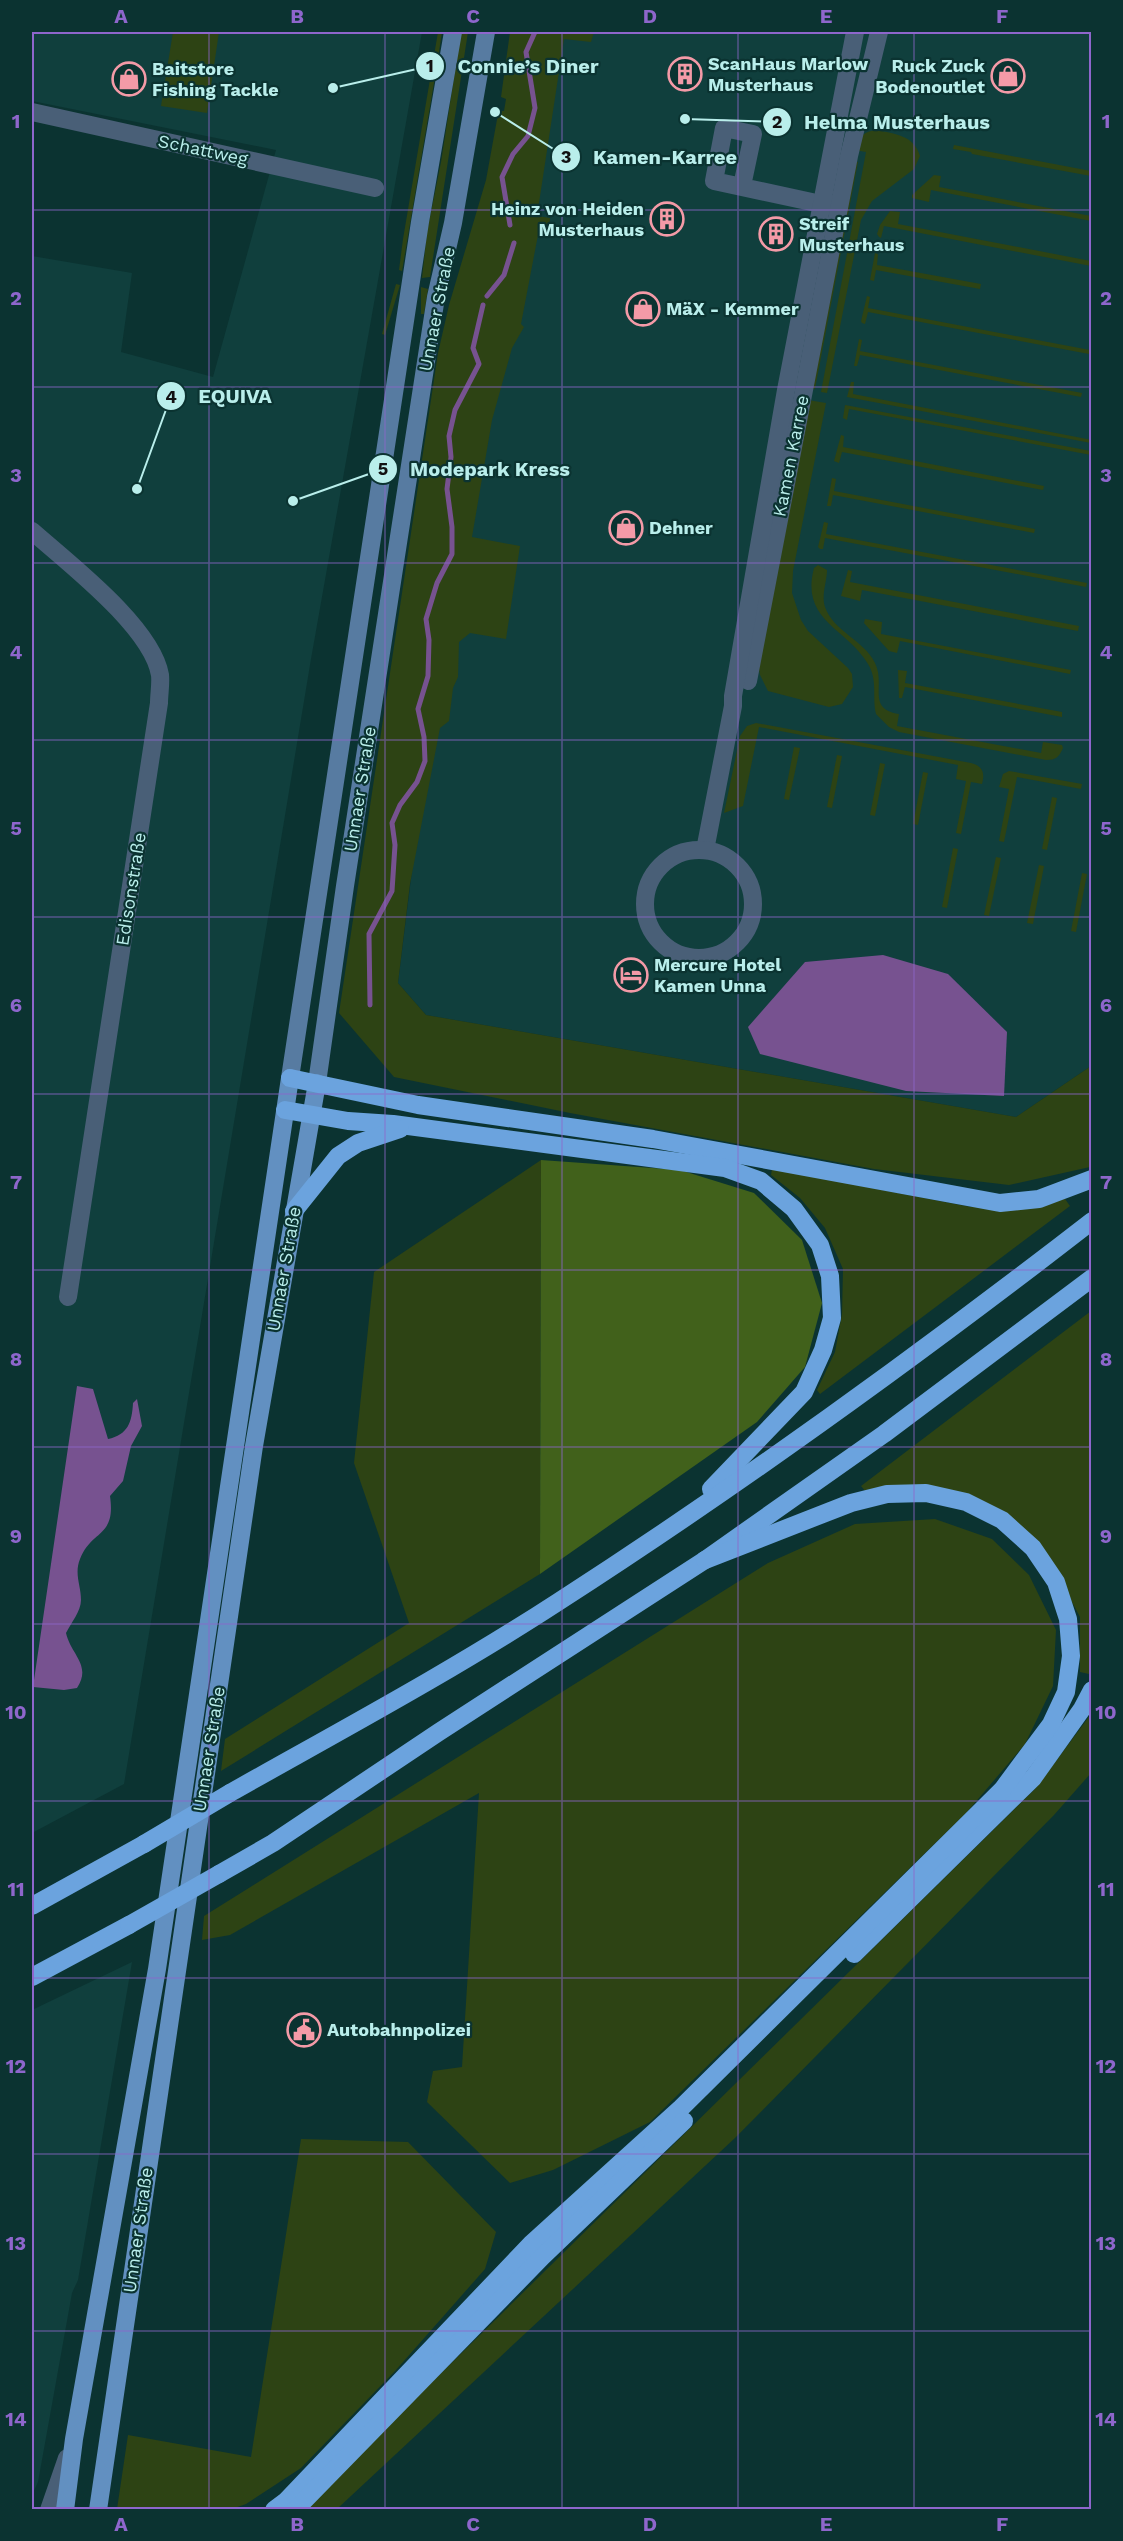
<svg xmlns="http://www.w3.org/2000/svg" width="1123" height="2541" font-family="'Work Sans',sans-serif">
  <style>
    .built { fill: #103f3d }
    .green { fill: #2d4314 }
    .forest { fill: #41611b }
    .water { fill: #775290 }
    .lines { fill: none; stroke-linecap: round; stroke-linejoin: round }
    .stream { stroke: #775290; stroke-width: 5 }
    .street { stroke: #495f77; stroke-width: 18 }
    .secondary { stroke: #577ba1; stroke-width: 18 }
    .primary { stroke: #6290c1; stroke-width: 18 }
    .highway { stroke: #6ba3de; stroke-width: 18 }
    .highway-bridge { stroke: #6ba3de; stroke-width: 18 }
    .grid { fill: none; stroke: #8e66cc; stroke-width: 1.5; stroke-opacity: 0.55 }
    .labels { text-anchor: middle; stroke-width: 4.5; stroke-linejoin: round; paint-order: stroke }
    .poi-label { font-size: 18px; font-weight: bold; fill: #b9eeeb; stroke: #0b3331; text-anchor: start }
    .street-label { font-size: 18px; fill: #b9eeeb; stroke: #0b3331 }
    .leader { fill: none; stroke: #b9eeeb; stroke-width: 2 }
    .callout-dot { fill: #b9eeeb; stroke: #0b3331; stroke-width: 2 }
    .mark-label { font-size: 18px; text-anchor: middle; font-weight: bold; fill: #111 }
    .callout-label { font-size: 20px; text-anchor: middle; font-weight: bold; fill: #b9eeeb; stroke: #0b3331; stroke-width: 4.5; stroke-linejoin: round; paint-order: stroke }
    .neatline { fill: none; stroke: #8e66cc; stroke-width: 2 }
    .grid-label { font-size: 20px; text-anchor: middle; font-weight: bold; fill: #8e66cc }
  </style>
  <rect width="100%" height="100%" fill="#0b3331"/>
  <g class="built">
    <path d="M33 32H422L311 659 124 1784 32 1833V256L132 273 121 352 213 377 276 150 32 101Z"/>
    <path d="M517 32H1091V1066L1016 1117 426 1015 398 983Z"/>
    <path d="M132 1962 78 2280 72 2293 38 2482 32 2495V2010Z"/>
  </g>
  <g class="green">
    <path d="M173 32H219L207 113 161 106Z"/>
    <path d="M438 32H442L437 65 402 271 399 270 403 239Z"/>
    <path d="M461 32H468L430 277 422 278 427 232 441 162Z"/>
    <path d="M510 32H594L591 42 564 39 537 216 550 218 549 232 564 235V238L538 235 521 324 524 327 512 348 492 420 472 537 520 546 506 639 470 633 459 642 458 677 453 688 449 721 440 728 410 884 398 983 426 1015 1016 1117 1091 1066 1092 1166 1090 1167 1009 1185 874 1169 570 1113 394 1077 339 1013 438 353 449 305 486 180 498 114 499 111H504L506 99 501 97Z"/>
    <path d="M876 130C895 134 914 135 920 156L914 169 872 201 861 220 827 393 821 392 866 152 855 150C859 138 862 132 876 130Z"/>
    <path d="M954 145 1091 171V176L972 154 971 152 953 149Z"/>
    <path d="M853 161 858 162 815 389 810 388Z"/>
    <path d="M934 175 941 176 939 187 1091 216V221L931 190 929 202 912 198V195Z"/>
    <path d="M890 211 900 212 898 224 1091 261V266L884 226 881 238 879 237 877 234 880 225Z"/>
    <path d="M875 253 878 254 877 265 981 284 980 289 876 270 874 281 870 280Z"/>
    <path d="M396 284 400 285 385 335 382 334Z"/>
    <path d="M421 287 428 289 424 314H421Z"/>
    <path d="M867 296 870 297 868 308 1090 350 1089 354 868 312 865 324 862 323 861 321Z"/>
    <path d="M859 339 862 340 860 351 1082 393 1081 397 860 355 857 366H854Z"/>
    <path d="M851 382H854L853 394 1087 439 1091 440V443L847 397Z"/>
    <path d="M808 400 826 403 793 571 792 593 801 620 808 631 848 668 852 674 853 687 842 704 829 707 768 691 760 675 758 664Z"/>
    <path d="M845 405 1091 451V455L849 409 847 420 843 418Z"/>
    <path d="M841 435 844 436 843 447 1044 486 1043 490 842 452 839 463 834 461Z"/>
    <path d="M832 478 836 479 834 491 1035 529 1034 533 833 495 831 506H827Z"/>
    <path d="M824 522 828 523 826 534 1087 583 1086 587 825 538 823 549H820L818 547Z"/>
    <path d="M818 565 827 570C827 582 821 595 825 607 833 631 864 640 875 663 886 685 866 709 899 714L897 726 1041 753 1043 742 1062 745 1063 748C1059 757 1056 760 1046 760L899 732 889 727 876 714C872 697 878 680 868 664 847 628 800 621 814 568Z"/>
    <path d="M848 570 852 571 850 582 1079 626 1078 631 862 590 860 601 841 596Z"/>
    <path d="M865 619 882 622 881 634 1071 670 1070 674 900 641 897 653 889 651 864 623Z"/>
    <path d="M898 670 907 671 905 683 1062 712V717L905 687 902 698H899Z"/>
    <path d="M756 723 971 763C983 766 985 773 982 784L971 782 961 834 956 833 966 781 956 779 958 765 759 727 743 806 724 813 740 736 747 726Z"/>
    <path d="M794 747 800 748 789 800 784 799Z"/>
    <path d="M837 755 842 756 832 808 827 807Z"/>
    <path d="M880 763 885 764 875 816 870 815Z"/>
    <path d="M1009 771 1082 784 1081 789 1017 777 1004 842 999 841 1009 789 999 787 1003 774Z"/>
    <path d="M923 772 928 773 918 825 913 824Z"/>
    <path d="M1052 797 1057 798 1047 850 1042 849Z"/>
    <path d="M953 848 958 849 947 908 942 907Z"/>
    <path d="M996 857 1001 858 989 916 984 915Z"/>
    <path d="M1039 865 1044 866 1033 924 1027 923Z"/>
    <path d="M1082 873 1087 874 1076 932 1071 931Z"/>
    <path d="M541 1160 540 1574 221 1771 225 1739 409 1623 354 1463 374 1272Z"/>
    <path d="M772 1169 971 1207H1010L1065 1199 1070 1206 820 1394 817 1390 835 1352 842 1314 843 1269 825 1228 800 1198 771 1175Z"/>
    <path d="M1091 1311 1092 1667 1089 1674 1080 1672V1617L1050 1561 1005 1515 866 1492 861 1486Z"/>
    <path d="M935 1519 992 1539 1029 1575 1056 1630 1053 1686 1025 1744 967 1812 650 2122 553 2170 510 2183 427 2102 433 2071 462 2067 479 1793 230 1935 202 1940 204 1916 768 1563 855 1524Z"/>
    <path d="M1091 1714V1773L1054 1815 735 2138 337 2509 302 2510 1036 1788Z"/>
    <path d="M301 2139 408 2142 496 2232 485 2269 396 2370 301 2468 246 2504 232 2509H117L128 2435 251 2457Z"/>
  </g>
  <path class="forest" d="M541 1160 680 1170 754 1193 802 1240 822 1303 805 1367 757 1422 540 1574Z"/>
  <g class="water">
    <path d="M883 955 948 974 1007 1032 1004 1096 906 1091 760 1054 748 1027 805 962Z"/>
    <path d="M77 1386 93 1389 108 1439C128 1435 132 1422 133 1403L137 1399 142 1426 131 1446 123 1481 110 1496C116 1538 92 1529 80 1559 74 1574 81 1585 81 1600 81 1611 71 1623 66 1633 71 1655 92 1665 77 1688L64 1690 33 1687Z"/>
  </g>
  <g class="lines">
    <g class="stream">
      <path d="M510 225 502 177 513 154 528 136 535 108 526 52 535 32"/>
      <path d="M487 296 504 275 514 243"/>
      <path d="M370 1005 369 934 392 891 395 845 392 823 400 805 417 782 425 761 424 737 418 709 428 676 429 640 426 619 437 583 452 554V527L447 489 451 457 449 436 455 410 479 364 473 348 483 305"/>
    </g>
    <g class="street">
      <path d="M32 112 375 188"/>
      <path d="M742 186 753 134 724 128 714 181 821 204H832"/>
      <path d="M32 531C68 563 152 627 160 675 161 684 159 694 159 703L68 1297"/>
      <path d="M748 681 849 156 879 32"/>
      <path d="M705 850 733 706V696L786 390 855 32"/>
      <circle cx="699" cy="904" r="54"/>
      <path d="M49 2510 67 2458"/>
    </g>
    <g class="secondary">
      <path d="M290 1078 420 222 453 32"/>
      <path d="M317 1083 345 886 436 297 453 223 486 32"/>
    </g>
    <g class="primary">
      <path d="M65 2510 74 2439 157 1969 290 1078"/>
      <path d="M98 2510 254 1446 317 1083"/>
    </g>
    <g class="highway">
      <path d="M290 1078 418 1105 653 1139 1000 1203 1039 1199 1092 1179"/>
      <path d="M285 1110 348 1121 393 1124 725 1168 761 1181 794 1209 820 1245 830 1276 832 1318 823 1350 804 1392 711 1489"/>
      <path d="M294 1211 338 1156 358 1143 400 1129"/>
      <path d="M230 1793C340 1731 452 1671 558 1602 741 1484 919 1355 1092 1221"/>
      <path d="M219 1874 273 1843 439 1732 705 1560 884 1434 1092 1278"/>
      <path d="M32 1906 144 1844"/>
      <path d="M854 1954 1033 1778 1082 1709 1092 1690"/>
      <path d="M32 1977 129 1925"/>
      <path d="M274 2510 286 2501 531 2244 681 2108 1002 1790 1051 1724 1066 1692 1071 1656 1068 1619 1056 1582 1033 1548 1002 1520 966 1502 926 1493 887 1494 851 1503 705 1560"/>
      <path d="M295 2510 543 2256 684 2121"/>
    </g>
    <g class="highway-bridge">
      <path d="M144 1844 230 1793"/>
      <path d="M129 1925 219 1874"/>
    </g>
  </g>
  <path class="grid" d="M209 32V2510M385 32V2510M562 32V2510M738 32V2510M914 32V2510M32 210H1092M32 387H1092M32 563H1092M32 740H1092M32 917H1092M32 1094H1092M32 1270H1092M32 1447H1092M32 1624H1092M32 1801H1092M32 1978H1092M32 2154H1092M32 2331H1092"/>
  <defs>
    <symbol id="building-ring" viewBox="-11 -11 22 22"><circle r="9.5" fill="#0b3331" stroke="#f49aa7" stroke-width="1.5"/><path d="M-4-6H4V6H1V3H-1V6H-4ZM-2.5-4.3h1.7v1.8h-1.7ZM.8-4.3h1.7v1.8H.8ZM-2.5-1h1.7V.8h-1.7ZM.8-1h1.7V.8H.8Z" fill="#f49aa7"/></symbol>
    <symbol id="shop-ring" viewBox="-11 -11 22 22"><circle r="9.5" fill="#0b3331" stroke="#f49aa7" stroke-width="1.5"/><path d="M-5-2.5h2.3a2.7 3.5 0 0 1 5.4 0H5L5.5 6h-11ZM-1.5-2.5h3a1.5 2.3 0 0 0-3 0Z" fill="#f49aa7"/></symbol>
    <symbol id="hotel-ring" viewBox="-11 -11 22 22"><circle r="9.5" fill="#0b3331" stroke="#f49aa7" stroke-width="1.5"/><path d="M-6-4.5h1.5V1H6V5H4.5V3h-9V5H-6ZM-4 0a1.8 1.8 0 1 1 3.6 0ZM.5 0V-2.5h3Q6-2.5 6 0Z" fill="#f49aa7"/></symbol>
    <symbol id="civic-ring" viewBox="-11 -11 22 22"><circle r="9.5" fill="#0b3331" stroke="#f49aa7" stroke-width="1.5"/><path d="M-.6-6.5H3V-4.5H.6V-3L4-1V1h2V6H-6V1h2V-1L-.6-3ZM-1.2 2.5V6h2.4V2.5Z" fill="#f49aa7"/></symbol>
  </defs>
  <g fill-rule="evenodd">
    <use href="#building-ring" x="666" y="55" width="38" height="38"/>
    <use href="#shop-ring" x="989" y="57" width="38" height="38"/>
    <use href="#shop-ring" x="110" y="60" width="38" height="38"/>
    <use href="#building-ring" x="648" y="200" width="38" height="38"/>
    <use href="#building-ring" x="757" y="215" width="38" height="38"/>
    <use href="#shop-ring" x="624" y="290" width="38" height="38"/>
    <use href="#shop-ring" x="607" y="509" width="38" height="38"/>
    <use href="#hotel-ring" x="612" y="956" width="38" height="38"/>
    <use href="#civic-ring" x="285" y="2011" width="38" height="38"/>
  </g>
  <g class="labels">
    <g class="poi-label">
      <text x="708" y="70">ScanHaus Marlow<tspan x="708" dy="21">Musterhaus</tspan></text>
      <text x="985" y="72" text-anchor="end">Ruck Zuck<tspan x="985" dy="21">Bodenoutlet</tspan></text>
      <text x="152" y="75">Baitstore<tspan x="152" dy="21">Fishing Tackle</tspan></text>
      <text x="644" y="215" text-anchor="end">Heinz von Heiden<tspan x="644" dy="21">Musterhaus</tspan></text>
      <text x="799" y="230">Streif<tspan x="799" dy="21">Musterhaus</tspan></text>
      <text x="666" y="315">MäX - Kemmer</text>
      <text x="649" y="534">Dehner</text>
      <text x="654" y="971">Mercure Hotel<tspan x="654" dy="21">Kamen Unna</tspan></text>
      <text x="327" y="2036">Autobahnpolizei</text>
    </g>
    <g class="street-label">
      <text transform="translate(203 150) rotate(12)" y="6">Schattweg</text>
      <text transform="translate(437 309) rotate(-79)" y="6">Unnaer Straße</text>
      <text transform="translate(791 456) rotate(-79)" y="6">Kamen Karree</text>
      <text transform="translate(360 789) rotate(-81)" y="6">Unnaer Straße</text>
      <text transform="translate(131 889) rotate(-81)" y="6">Edisonstraße</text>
      <text transform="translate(284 1269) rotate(-80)" y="6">Unnaer Straße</text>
      <text transform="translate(209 1749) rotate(-81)" y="6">Unnaer Straße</text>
      <text transform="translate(138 2230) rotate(-82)" y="6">Unnaer Straße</text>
    </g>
  </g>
  <path class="leader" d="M333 88L430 66M685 119L777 122M495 112L566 157M137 489L171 396M293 501L383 469"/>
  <g class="callout-dot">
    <circle cx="333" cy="88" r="6"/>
    <circle cx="685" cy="119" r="6"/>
    <circle cx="495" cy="112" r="6"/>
    <circle cx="137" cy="489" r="6"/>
    <circle cx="293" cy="501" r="6"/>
    <circle cx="430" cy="66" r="15"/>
    <circle cx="777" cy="122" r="15"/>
    <circle cx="566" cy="157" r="15"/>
    <circle cx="171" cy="396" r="15"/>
    <circle cx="383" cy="469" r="15"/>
  </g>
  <g class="mark-label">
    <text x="430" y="72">1</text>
    <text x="777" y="128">2</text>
    <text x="566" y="163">3</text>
    <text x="171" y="403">4</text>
    <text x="383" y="475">5</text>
  </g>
  <g class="callout-label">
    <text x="528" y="73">Connie’s Diner</text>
    <text x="897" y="129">Helma Musterhaus</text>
    <text x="665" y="164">Kamen-Karree</text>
    <text x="235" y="403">EQUIVA</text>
    <text x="490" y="476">Modepark Kress</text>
  </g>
  <rect width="1123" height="2541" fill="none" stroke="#0b3331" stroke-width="66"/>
  <rect x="33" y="33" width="1057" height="2475" class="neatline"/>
  <g class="grid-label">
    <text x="121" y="23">A</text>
    <text x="297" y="23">B</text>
    <text x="473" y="23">C</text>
    <text x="650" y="23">D</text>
    <text x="826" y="23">E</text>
    <text x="1002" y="23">F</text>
    <text x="16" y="128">1</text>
    <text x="1106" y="128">1</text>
    <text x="16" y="305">2</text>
    <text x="1106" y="305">2</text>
    <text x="16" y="482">3</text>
    <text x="1106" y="482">3</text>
    <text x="16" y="659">4</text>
    <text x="1106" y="659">4</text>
    <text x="16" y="835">5</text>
    <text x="1106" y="835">5</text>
    <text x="16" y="1012">6</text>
    <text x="1106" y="1012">6</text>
    <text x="16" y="1189">7</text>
    <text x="1106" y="1189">7</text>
    <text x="16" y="1366">8</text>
    <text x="1106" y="1366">8</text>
    <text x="16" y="1543">9</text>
    <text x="1106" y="1543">9</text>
    <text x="16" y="1719">10</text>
    <text x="1106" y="1719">10</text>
    <text x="16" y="1896">11</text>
    <text x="1106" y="1896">11</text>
    <text x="16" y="2073">12</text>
    <text x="1106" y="2073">12</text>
    <text x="16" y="2250">13</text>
    <text x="1106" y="2250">13</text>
    <text x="16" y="2426">14</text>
    <text x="1106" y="2426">14</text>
    <text x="121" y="2531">A</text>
    <text x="297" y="2531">B</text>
    <text x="473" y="2531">C</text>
    <text x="650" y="2531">D</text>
    <text x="826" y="2531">E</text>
    <text x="1002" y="2531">F</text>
  </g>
</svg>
